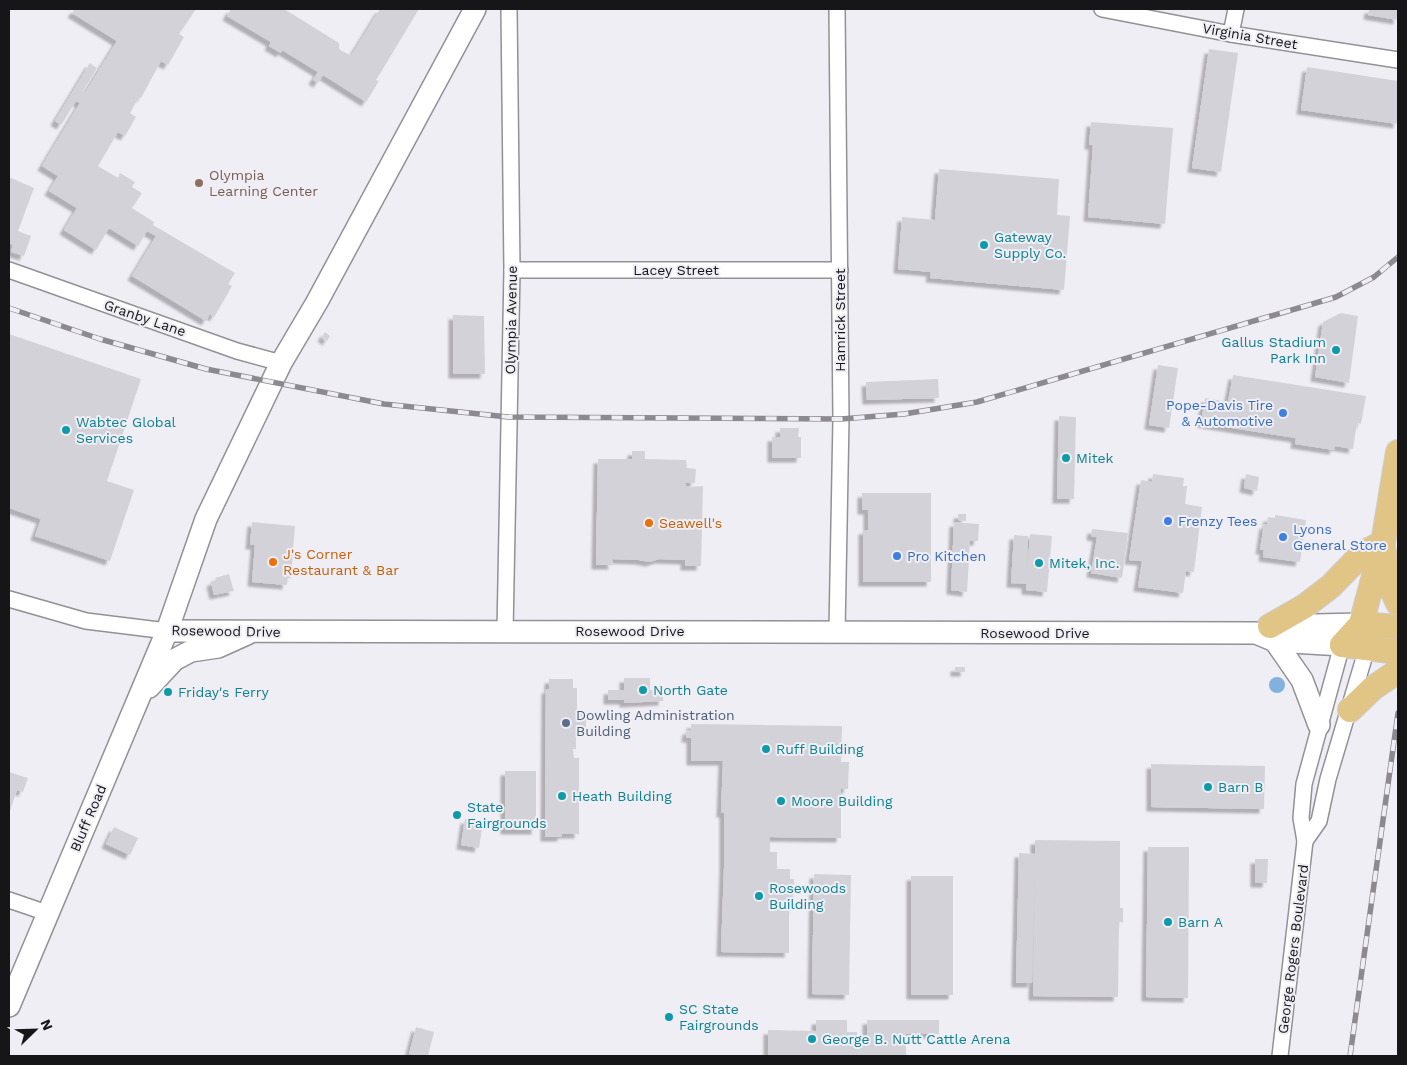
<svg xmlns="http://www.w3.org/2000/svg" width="1407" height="1065" font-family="'Work Sans',sans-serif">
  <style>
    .water { fill: #82b1db }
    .building { fill: #d4d2d9; filter: url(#shadow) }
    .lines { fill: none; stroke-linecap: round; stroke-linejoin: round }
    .minor-casing { stroke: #929197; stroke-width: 18 }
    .secondary-casing { stroke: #929197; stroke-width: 24 }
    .primary-casing { stroke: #ccc; stroke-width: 26 }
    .minor { stroke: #fff; stroke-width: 15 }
    .secondary { stroke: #fff; stroke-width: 21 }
    .primary { stroke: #e1c586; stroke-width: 24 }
    .rail-casing { stroke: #8c8a8f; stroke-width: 5.5 }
    .rail { stroke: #f0eef5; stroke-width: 4; stroke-dasharray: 11; stroke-linecap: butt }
    .education-dot { fill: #8d6e63; stroke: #f0eef5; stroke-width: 2 }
    .culture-dot { fill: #0f9aa8; stroke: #f0eef5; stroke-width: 2 }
    .shop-dot { fill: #3f7fe0; stroke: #f0eef5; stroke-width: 2 }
    .food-dot { fill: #e8710a; stroke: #f0eef5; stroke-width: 2 }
    .service-dot { fill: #5c6f8a; stroke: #f0eef5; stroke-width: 2 }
    .labels { text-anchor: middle; stroke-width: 4; stroke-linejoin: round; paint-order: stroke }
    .street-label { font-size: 14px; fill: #161518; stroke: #f0eef5 }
    .education-label { font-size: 14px; fill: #785e54; stroke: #f0eef5; text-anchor: start }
    .culture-label { font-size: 14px; fill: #0d838f; stroke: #f0eef5; text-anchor: start }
    .shop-label { font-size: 14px; fill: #366cbe; stroke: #f0eef5; text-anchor: start }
    .food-label { font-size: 14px; fill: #c56008; stroke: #f0eef5; text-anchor: start }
    .service-label { font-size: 14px; fill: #4e5e75; stroke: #f0eef5; text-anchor: start }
  </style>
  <defs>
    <filter id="shadow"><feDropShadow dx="-4.5" dy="4.5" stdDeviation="1" flood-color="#0004"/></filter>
  </defs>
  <rect width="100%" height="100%" fill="#f0eef5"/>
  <circle class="water" cx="1277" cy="685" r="8"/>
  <g class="building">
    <path d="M75 9H196L179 34 184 37 168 65 161 61 141 98 139 97 130 113 136 117 125 136 118 132 98 166 118 178 120 173 135 182 132 187 142 193 132 208 154 222 153 225 235 273 228 284 232 286 224 300 214 317 210 314 206 321 132 276 156 236 147 231 138 246 109 228 96 250 64 230 77 208 49 191 58 176 42 166 80 103 76 101 61 125 55 121 90 63 97 68 83 91 85 93 117 41 72 13Z"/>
    <path d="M231 9H284L339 43V49L351 56 380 9H419L376 80 379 81 366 102 323 75 318 83 313 80 318 72 282 50 281 53 269 46 271 42 227 16Z"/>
    <path d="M1369 9H1398V20L1368 15Z"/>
    <path d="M1209 49 1238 53 1221 172 1192 168Z"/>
    <path d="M1307 67 1398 81V124L1301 110Z"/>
    <path d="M1091 122 1173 128 1165 224 1088 217 1093 145H1089Z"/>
    <path d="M939 169 1059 179 1057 215 1070 216 1064 290 930 278 931 272 898 269 902 217 935 220Z"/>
    <path d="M9 177 34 188 18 231 31 236 24 256 11 252 13 245 9 243Z"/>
    <path d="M1341 313 1358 316 1349 383 1315 377 1323 322Z"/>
    <path d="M453 315 484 316 485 374H453Z"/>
    <path d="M325 332 330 336 327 341 322 337Z"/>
    <path d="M9 334 141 379 107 481 134 490 110 561 35 536 41 519 9 508Z"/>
    <path d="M1158 365 1178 368 1169 428 1149 425Z"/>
    <path d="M1233 375 1366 396 1361 424 1357 423 1353 449 1335 446 1334 450 1295 444 1296 438 1201 423 1205 398 1228 402Z"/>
    <path d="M938 379 939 398 867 400 866 382Z"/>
    <path d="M1059 416 1076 417 1074 499H1057Z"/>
    <path d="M780 428H799L798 437H801V458H772V437H780Z"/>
    <path d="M632 451H645V459L686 460 687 468 696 469 695 483H686V487L703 486 701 566H685V560L659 559 650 562 639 560 612 559 613 565H596L598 459H632Z"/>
    <path d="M1153 474 1184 478 1183 486H1187L1185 504 1202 507 1194 572 1186 571 1183 593 1138 587 1142 561 1129 560 1141 480 1152 482Z"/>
    <path d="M1246 474 1259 477 1257 491 1244 488Z"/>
    <path d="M862 493H931V582H863V530H868V510H862Z"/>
    <path d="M958 514H966V521L958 520Z"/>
    <path d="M1275 515 1306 520 1300 562 1263 557 1264 550H1260L1264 524 1267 525 1268 517 1275 518Z"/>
    <path d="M252 522 295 526 291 578H287V585L252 582 255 545H250Z"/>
    <path d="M954 522 979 524 978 541H970L967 592 951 590Z"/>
    <path d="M1092 529 1128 533 1122 578 1091 573 1097 537 1091 536Z"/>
    <path d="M1030 534 1052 536 1047 592 1026 590V584L1011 583 1014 535 1028 536 1027 576Z"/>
    <path d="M229 574 234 591 214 595 211 582 216 580 215 578Z"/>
    <rect x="955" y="667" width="10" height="5"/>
    <path d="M624 678H650V690H663V701L624 703V700H608V690H624Z"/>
    <path d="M549 679H573V688H577V714H586V731H576V749H573L574 758H579V834H562V837H545L546 689H549Z"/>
    <path d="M691 724 842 726 841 762H849L848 789H841V838L770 837V852H777V869H790V879H794L793 908H789V953L721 952 724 868V813H721L723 761H691V738H686L687 730H691Z"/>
    <path d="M1151 764 1265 766 1264 809 1151 807Z"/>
    <rect x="505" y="771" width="31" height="59"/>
    <path d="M9 772 28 778 23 792 17 790 9 814Z"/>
    <path d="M465 819 483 822 479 848 461 845Z"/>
    <path d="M114 827 138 838 130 855 106 844Z"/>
    <path d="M1035 840 1120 841V908H1123V922H1119L1118 997 1033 996 1035 856 1032 983H1016L1019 853 1035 854Z"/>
    <path d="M1148 847H1189L1188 998 1146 997Z"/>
    <path d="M1255 859H1268L1267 883H1255Z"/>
    <path d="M814 874 851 875 849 995 812 994Z"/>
    <rect x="911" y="876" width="42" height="119"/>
    <path d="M816 1020H847V1032H857V1044H867V1020H939V1034H906V1056H768V1030L816 1031Z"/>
    <path d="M416 1027 434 1032 428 1056 409 1054Z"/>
  </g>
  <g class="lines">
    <defs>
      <g id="minor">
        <path d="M1102 9 1231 34 1398 60"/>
        <path d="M1231 34 1236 9"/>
        <path d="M9 270 237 351 281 363"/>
        <path d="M512 270H840"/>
        <path d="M9 599 86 621 167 631"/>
        <path d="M837 631 841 419 837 9"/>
        <path d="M505 632 512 270 509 9"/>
        <path d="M1305 841 1319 821 1328 779 1367 648"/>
        <path d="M9 900 47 913"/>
        <path d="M1280 1056 1305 841 1301 818 1304 784 1342 645"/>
      </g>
      <g id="secondary">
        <path d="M1269 626 1361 624"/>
        <path d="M167 631 1256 633 1275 641 1342 645"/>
        <path d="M1275 641 1302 680 1319 725"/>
        <path d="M149 687 174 660 191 651 218 647 247 634"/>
        <path d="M9 1006 167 631 206 519 281 363 317 302 475 9"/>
      </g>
      <g id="primary">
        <path d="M1384 552 1387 579 1398 603"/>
        <path d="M1361 624 1398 627"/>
        <path d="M1270 626 1305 606 1331 586 1363 553 1383 543"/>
        <path d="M1342 645 1361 624 1383 543 1398 452"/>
        <path d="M1342 645 1398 652"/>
        <path d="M1350 710 1373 688 1398 671"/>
      </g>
    </defs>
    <use href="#minor" class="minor-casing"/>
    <use href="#secondary" class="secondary-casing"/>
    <use href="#primary" class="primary-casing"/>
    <use href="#minor" class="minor"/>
    <use href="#secondary" class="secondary"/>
    <use href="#primary" class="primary"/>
    <defs>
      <g id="rail">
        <path d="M9 308 100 339 206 369 384 404 508 417 841 419 904 414 977 402 1336 297 1374 277 1398 257"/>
        <path d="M1350 1056 1398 713"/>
      </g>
    </defs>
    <use href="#rail" class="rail-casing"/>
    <use href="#rail" class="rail"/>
  </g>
  <circle class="education-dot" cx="199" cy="183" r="5"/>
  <g class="culture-dot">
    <circle cx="984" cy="245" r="5"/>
    <circle cx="1336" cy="350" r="5"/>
    <circle cx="66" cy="430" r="5"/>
    <circle cx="1066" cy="458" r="5"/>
    <circle cx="1039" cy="563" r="5"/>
    <circle cx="643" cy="690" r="5"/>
    <circle cx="168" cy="692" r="5"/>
    <circle cx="766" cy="749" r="5"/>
    <circle cx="1208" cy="787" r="5"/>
    <circle cx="562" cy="796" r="5"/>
    <circle cx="781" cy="801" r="5"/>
    <circle cx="457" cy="815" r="5"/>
    <circle cx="759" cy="896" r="5"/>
    <circle cx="1168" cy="922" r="5"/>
    <circle cx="669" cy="1017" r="5"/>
    <circle cx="812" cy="1039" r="5"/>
  </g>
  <g class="shop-dot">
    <circle cx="1283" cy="413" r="5"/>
    <circle cx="1168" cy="521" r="5"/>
    <circle cx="1283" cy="537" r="5"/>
    <circle cx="897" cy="556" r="5"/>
  </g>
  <g class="food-dot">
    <circle cx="649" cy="523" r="5"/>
    <circle cx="273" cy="562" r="5"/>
  </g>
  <circle class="service-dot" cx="566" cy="723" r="5"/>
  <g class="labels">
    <g class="street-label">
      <text transform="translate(1250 36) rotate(10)" y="5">Virginia Street</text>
      <text x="676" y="275">Lacey Street</text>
      <text transform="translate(145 318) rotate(19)" y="5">Granby Lane</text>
      <text transform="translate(511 320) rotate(-89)" y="5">Olympia Avenue</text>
      <text transform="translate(840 320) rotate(-90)" y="5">Hamrick Street</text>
      <text transform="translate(226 631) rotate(1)" y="5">Rosewood Drive</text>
      <text x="630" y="636">Rosewood Drive</text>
      <text x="1035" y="638">Rosewood Drive</text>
      <text transform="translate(88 818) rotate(-67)" y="5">Bluff Road</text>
      <text transform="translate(1293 949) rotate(-83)" y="5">George Rogers Boulevard</text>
    </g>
    <g class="education-label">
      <text x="209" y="180">Olympia<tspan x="209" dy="16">Learning Center</tspan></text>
    </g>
    <g class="culture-label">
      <text x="994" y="242">Gateway<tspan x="994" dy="16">Supply Co.</tspan></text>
      <text x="1326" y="347" text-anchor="end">Gallus Stadium<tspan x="1326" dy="16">Park Inn</tspan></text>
      <text x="76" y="427">Wabtec Global<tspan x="76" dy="16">Services</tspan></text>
      <text x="1076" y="463">Mitek</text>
      <text x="1049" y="568">Mitek, Inc.</text>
      <text x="653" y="695">North Gate</text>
      <text x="178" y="697">Friday's Ferry</text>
      <text x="776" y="754">Ruff Building</text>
      <text x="1218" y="792">Barn B</text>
      <text x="572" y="801">Heath Building</text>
      <text x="791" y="806">Moore Building</text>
      <text x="467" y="812">State<tspan x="467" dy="16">Fairgrounds</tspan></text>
      <text x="769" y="893">Rosewoods<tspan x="769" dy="16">Building</tspan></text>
      <text x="1178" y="927">Barn A</text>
      <text x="679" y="1014">SC State<tspan x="679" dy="16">Fairgrounds</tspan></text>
      <text x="822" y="1044">George B. Nutt Cattle Arena</text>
    </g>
    <g class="shop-label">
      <text x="1273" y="410" text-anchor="end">Pope-Davis Tire<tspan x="1273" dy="16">&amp; Automotive</tspan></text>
      <text x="1178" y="526">Frenzy Tees</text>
      <text x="1293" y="534">Lyons<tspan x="1293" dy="16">General Store</tspan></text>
      <text x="907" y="561">Pro Kitchen</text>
    </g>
    <g class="food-label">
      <text x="659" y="528">Seawell's</text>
      <text x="283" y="559">J's Corner<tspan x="283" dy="16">Restaurant &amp; Bar</tspan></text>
    </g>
    <g class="service-label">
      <text x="576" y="720">Dowling Administration<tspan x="576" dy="16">Building</tspan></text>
    </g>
  </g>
  <rect width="1407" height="1065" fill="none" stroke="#161518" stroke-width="20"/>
  <g transform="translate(35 1030) rotate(67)" stroke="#f0eef5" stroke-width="4" paint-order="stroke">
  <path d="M0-4L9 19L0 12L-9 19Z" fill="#161518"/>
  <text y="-8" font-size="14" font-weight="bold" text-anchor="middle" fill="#161518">N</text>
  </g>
</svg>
